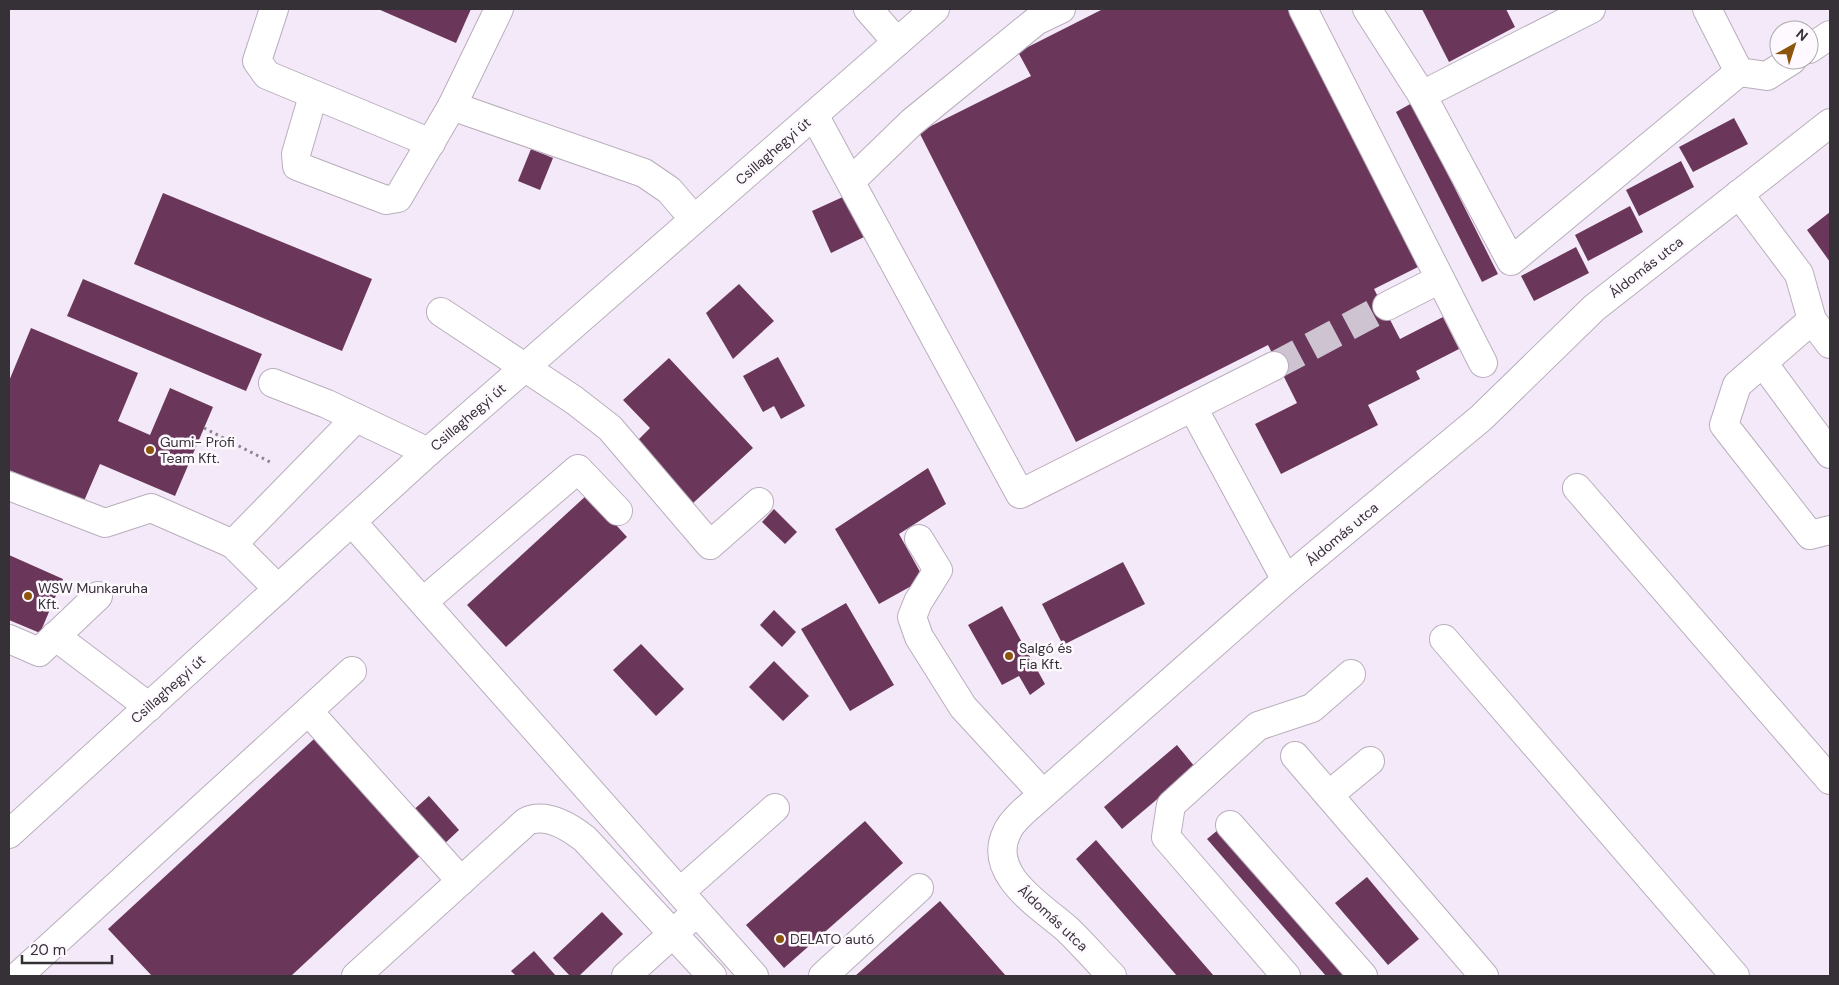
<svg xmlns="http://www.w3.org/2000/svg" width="1839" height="985" font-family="'DM Sans',sans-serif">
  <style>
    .building { fill: #6a375b }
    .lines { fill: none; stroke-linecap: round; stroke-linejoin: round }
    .minor-tunnel { stroke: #cec4d1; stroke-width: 28; stroke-dasharray: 28 14; stroke-linecap: butt }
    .minor-casing { stroke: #b9aebc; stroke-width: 30 }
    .path { stroke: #8b848e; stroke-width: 3; stroke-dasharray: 2.5 4; stroke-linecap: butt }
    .minor { stroke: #fff; stroke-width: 28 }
    .poi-dot { fill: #8d550c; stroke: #fef9ff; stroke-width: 2 }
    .labels { text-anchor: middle; stroke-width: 5; stroke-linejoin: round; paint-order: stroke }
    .street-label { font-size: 14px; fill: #353137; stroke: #fef9ff }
    .poi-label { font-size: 14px; fill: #353137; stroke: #fef9ff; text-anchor: start }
  </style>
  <rect width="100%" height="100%" fill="#f4e9f8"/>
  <g class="building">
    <path d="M378 9H471L456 43Z"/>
    <path d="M1103 9H1288L1418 267 1374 289 1400 339 1443 317 1459 349 1416 371 1420 379 1368 405 1378 425 1281 474 1255 424 1297 403 1268 345 1076 442 919 132 1031 76 1018 52Z"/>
    <path d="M1422 9H1506L1515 27 1449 62Z"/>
    <path d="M1412 103 1498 274 1482 282 1396 112Z"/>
    <path d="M1734 118 1748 144 1693 172 1679 147Z"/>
    <path d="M531 149 553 158 540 190 518 181Z"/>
    <path d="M1681 161 1694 187 1639 216 1626 190Z"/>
    <path d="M163 193 372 279 342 351 134 264Z"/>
    <path d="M845 196 864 237 831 253 812 211Z"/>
    <path d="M1630 206 1643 232 1588 261 1575 235Z"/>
    <path d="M1830 212V262L1807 230Z"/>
    <path d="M1576 247 1589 273 1534 301 1521 276Z"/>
    <path d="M83 279 262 354 246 391 67 316Z"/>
    <path d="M739 284 774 321 733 359 706 313Z"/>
    <path d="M31 328 138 373 118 421 150 435 170 388 213 407 175 496 100 464 84 501 9 470V381Z"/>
    <path d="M778 357 805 406 781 419 774 406 763 412 743 376Z"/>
    <path d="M669 358 753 448 692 504 635 443 650 428 623 400Z"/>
    <path d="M928 468 946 504 899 534 924 579 879 604 835 529Z"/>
    <path d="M588 494 627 537 506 647 467 605Z"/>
    <path d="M774 509 797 532 785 544 762 522Z"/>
    <path d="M9 555 63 579 40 633 9 620Z"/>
    <path d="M1123 562 1145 604 1063 645 1042 604Z"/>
    <path d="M846 603 894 685 850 711 801 629Z"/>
    <path d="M1002 606 1045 684 1030 695 1019 676 1002 685 968 625Z"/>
    <path d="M774 610 796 632 782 647 760 625Z"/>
    <path d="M641 644 684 689 656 716 613 670Z"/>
    <path d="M774 661 809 696 783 721 749 687Z"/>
    <path d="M314 739 421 855 291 976H152L108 929Z"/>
    <path d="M1177 745 1195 767 1122 829 1104 807Z"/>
    <path d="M429 796 459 830 440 848 409 814Z"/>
    <path d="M865 821 903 863 784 968 746 925Z"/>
    <path d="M1224 825 1355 976H1326L1207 839Z"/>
    <path d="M1096 840 1214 976H1177L1076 859Z"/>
    <path d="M1367 877 1419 939 1388 965 1335 903Z"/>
    <path d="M940 901 1006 976H855Z"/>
    <path d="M602 912 623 934 579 976H570L553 958Z"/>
    <path d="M534 951 556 976H516L511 971Z"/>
  </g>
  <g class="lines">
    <path class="minor-tunnel" d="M1274 366 1387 306"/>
    <defs>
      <g id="minor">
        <path d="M274 9 257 61 267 75 431 143"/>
        <path d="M868 9 897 42"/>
        <path d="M1303 9 1483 363"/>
        <path d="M1367 9 1422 95"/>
        <path d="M1591 9 1422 95 1511 261 1739 72"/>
        <path d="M1707 9 1739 72 1767 76 1792 60"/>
        <path d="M1809 49 1830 35"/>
        <path d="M313 96 296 154 297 166 386 200 398 198 452 106 499 9"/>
        <path d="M452 106 644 173 669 190 694 219"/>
        <path d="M814 115 1020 494 1274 366"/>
        <path d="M851 181 912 122 1036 21 1061 9"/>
        <path d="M1739 194 1799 274 1812 320 1830 344"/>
        <path d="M1387 306 1440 279"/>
        <path d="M441 312 574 400 610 428 710 545 759 502"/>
        <path d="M1812 320 1737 385 1724 425 1810 535 1830 530"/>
        <path d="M1763 363 1830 454"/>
        <path d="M273 383 327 404 428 452"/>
        <path d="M1193 408 1286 580"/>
        <path d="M9 486 105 523 151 508 233 544"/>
        <path d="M1577 488 1830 780"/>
        <path d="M352 522 754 976"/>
        <path d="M919 539 938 570 918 602 912 617 919 637 963 707 1043 794"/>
        <path d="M278 589 233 544 356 418"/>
        <path d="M424 601 578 469 618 511"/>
        <path d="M55 636 149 707"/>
        <path d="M9 639 39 652 98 596"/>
        <path d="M1444 639 1735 976"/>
        <path d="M309 712 461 881"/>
        <path d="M1295 756 1484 976"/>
        <path d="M1329 795 1370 761"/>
        <path d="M1230 825 1363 976"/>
        <path d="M9 834 428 452 935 9"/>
        <path d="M680 892 775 808"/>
        <path d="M18 976 352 671"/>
        <path d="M356 976 517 830C521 827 525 821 530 820 549 814 571 828 585 839L712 976"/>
        <path d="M626 976 688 920"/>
        <path d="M823 976 919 888"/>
        <path d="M1112 976C1097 961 1083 944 1067 929 1041 906 986 874 1007 832 1010 824 1018 817 1024 811L1286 580 1481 418 1594 308 1830 123"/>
        <path d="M1286 976 1166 837 1171 805 1258 726 1312 708 1351 674"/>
      </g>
    </defs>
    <use href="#minor" class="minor-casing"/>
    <path class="path" d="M204 428 272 463"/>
    <use href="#minor" class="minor"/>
  </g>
  <g class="poi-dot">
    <circle cx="150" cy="450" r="5"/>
    <circle cx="28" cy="596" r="5"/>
    <circle cx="1009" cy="656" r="5"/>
    <circle cx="780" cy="939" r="5"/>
  </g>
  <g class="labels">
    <g class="street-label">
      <text transform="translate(773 151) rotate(-41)" y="5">Csillaghegyi út</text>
      <text transform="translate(1646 267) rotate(-38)" y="5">Áldomás utca</text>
      <text transform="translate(468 417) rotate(-41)" y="5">Csillaghegyi út</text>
      <text transform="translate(1342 534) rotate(-40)" y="5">Áldomás utca</text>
      <text transform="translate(168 689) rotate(-42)" y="5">Csillaghegyi út</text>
      <text transform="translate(1053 918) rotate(43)" y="5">Áldomás utca</text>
    </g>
    <g class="poi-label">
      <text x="160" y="447">Gumi- Profi<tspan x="160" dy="16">Team Kft.</tspan></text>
      <text x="38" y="593">WSW Munkaruha<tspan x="38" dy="16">Kft.</tspan></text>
      <text x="1019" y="653">Salgó és<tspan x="1019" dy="16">Fia Kft.</tspan></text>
      <text x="790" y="944">DELATO autó</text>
    </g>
  </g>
  <rect width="1839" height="985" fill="none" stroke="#353137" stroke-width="20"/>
  <g transform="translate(1794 45) rotate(39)"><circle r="24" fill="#fef9ff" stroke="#aea9af"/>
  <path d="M0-4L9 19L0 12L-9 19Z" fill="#8d550c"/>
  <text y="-8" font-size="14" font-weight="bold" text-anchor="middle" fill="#353137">N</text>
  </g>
  <path d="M22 955v8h90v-8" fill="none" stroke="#353137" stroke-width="2.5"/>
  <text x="30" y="955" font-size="15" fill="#353137" stroke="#fef9ff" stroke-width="4" paint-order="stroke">20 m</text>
</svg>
